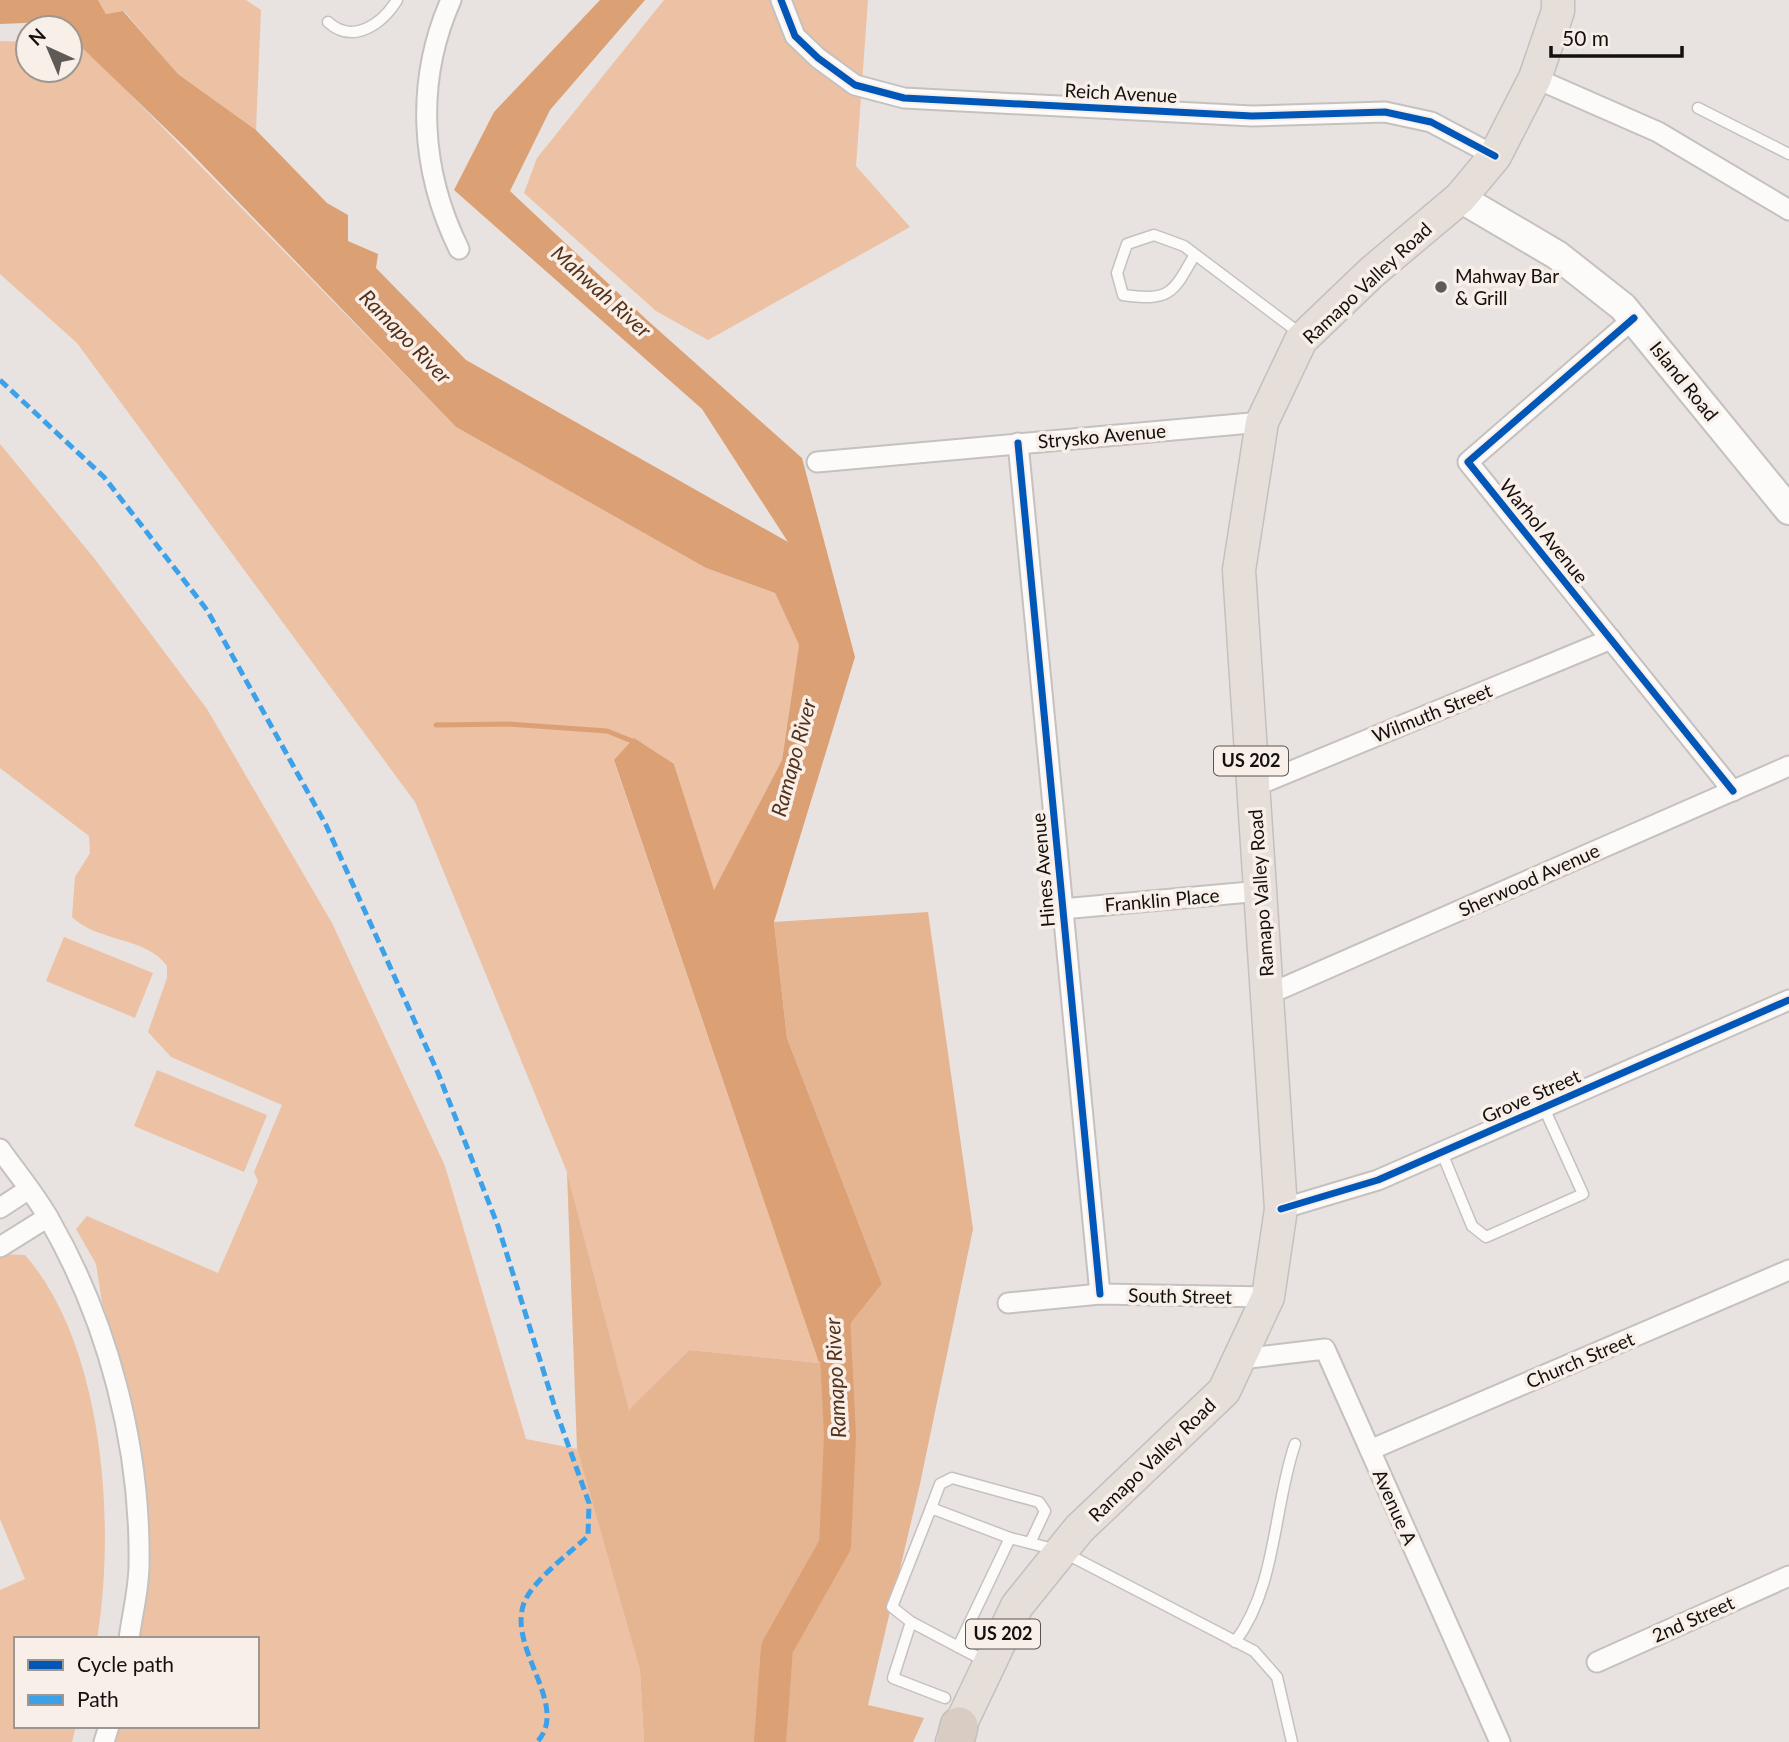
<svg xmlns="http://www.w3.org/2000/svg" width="1789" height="1742" font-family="Lato,sans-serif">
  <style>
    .green { fill: #ecc1a4 }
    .forest { fill: #e5b491 }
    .water { fill: #dca075 }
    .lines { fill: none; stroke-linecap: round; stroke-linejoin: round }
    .stream { stroke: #dca075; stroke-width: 5 }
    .river { stroke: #dca075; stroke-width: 32 }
    .lane-casing { stroke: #c5c1bf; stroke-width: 13 }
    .street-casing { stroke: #c5c1bf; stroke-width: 23 }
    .secondary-casing { stroke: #c5c1bf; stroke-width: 32 }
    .primary-casing { stroke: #c3c0bf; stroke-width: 35 }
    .highway-casing { stroke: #c3c0bf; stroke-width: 40 }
    .lane { stroke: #fcfbfa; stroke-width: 10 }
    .street { stroke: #fcfbfa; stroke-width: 19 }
    .secondary { stroke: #fcfbfa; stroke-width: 28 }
    .primary { stroke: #e6dfd9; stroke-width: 32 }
    .highway { stroke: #d8ccc3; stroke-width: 37 }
    .quiet { stroke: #3da1e9; stroke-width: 5; stroke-dasharray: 10 5; stroke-linecap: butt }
    .cycleway-casing { stroke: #f9efe9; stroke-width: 11 }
    .cycleway { stroke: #0057b8; stroke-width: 7 }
    .poi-dot { fill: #5e5a58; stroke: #f9efe9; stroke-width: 2.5 }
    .labels { text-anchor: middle; stroke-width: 7; stroke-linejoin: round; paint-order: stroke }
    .shield { fill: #f9efe9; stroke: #585350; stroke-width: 2 }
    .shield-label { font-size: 18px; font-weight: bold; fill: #13100e }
    .street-label { font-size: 19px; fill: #13100e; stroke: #f9efe9 }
    .poi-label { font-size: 19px; fill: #13100e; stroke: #f9efe9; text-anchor: start }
    .water-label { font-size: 21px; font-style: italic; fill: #543118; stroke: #f9efe9 }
  </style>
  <rect width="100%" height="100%" fill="#e8e3e0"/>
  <g class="green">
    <path d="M98 0H246L261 10 256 130 178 74 124 11 106 14Z"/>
    <path d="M664 0H868L856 166 910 227 708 340 656 311 524 193 537 158Z"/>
    <path d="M0 41 28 42V70H70V43H80L456 427 706 568 775 593 799 645 782 760 714 891 674 764 614 761 819 1363 689 1350 629 1411 567 1172 415 802 77 343 0 274Z"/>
    <path d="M0 444 94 558 207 709 332 923 445 1166 526 1439 577 1449 640 1670 644 1742H114L118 1726H257V1639H138L142 1468 123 1369 102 1302 96 1264 76 1229 87 1216 218 1273 258 1181 254 1172 282 1105 171 1057 148 1032 167 978V966C147 937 97 942 72 917L75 877 90 853 89 836 0 768Z"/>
    <path d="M64 937 153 973 135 1018 46 981Z"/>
    <path d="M157 1070 267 1115 244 1172 134 1126Z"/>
    <path d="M0 1254 25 1255C104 1345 116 1525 97 1639H16V1726H76L72 1742H0V1590L25 1579 0 1519Z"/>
  </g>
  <path class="forest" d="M928 912 973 1229 920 1484 868 1705 924 1718 913 1742H644L640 1670 577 1449 567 1172 629 1410 689 1350 819 1363 882 1284 787 1038 774 922Z"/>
  <path class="water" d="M0 0H98L106 14 123 11 178 74 256 130 327 203 348 215V241L378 254 376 268 466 360 788 542 702 409 454 190 494 112 600 0H645L550 110 510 191 647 320 802 458 855 657 774 922 787 1038 882 1284 819 1363 614 760 634 738 674 764 714 890 782 760 799 645 775 593 706 568 456 427 189 151 70 36V28H58L49 22 0 24Z"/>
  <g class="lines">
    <path class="stream" d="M436 725 508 724 607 731 637 743"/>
    <path class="river" d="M770 1742 777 1648 835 1545 840 1436 834 1315 829 1301"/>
    <defs>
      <g id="lane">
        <path d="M328 22C353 45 382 24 397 0"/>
        <path d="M1698 108 1789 154"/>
        <path d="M1194 256C1172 295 1169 301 1123 295L1117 273 1127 244 1154 235 1184 246 1302 335"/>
        <path d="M1442 1153 1472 1226 1486 1237 1583 1194 1544 1108"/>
        <path d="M931 1508 940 1484 952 1478 1039 1502 1045 1511 1030 1543"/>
        <path d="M911 1622 893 1678 945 1698"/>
        <path d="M1235 1642C1277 1586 1273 1508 1295 1444"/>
        <path d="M958 1647 1010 1538"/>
        <path d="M985 1661 911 1622 892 1607 931 1508 1010 1538 1061 1551 1254 1651 1277 1677 1292 1742"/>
      </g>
      <g id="street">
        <path d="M451 0C415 81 420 170 459 249"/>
        <path d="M781 0 795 36 818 58 855 85 904 98 1252 116 1385 112 1431 122 1495 156"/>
        <path d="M1535 78 1658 132 1789 210"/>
        <path d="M1634 318 1468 462 1733 791"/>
        <path d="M1018 443 1100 1294"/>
        <path d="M817 462 1262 422"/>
        <path d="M1253 787 1611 639"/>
        <path d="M1062 909 1261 891"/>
        <path d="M1269 994 1789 766"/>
        <path d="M0 1149C16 1172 35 1194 49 1219 108 1321 141 1447 139 1565 139 1589 132 1615 129 1639"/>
        <path d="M0 1208 29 1189"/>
        <path d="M1281 1209 1378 1180 1789 1000"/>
        <path d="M0 1247 48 1217"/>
        <path d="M1008 1303 1100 1294 1268 1297"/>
        <path d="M1241 1359 1325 1349 1500 1742"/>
        <path d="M1370 1450 1789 1270"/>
        <path d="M1597 1662 1789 1576"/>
        <path d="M104 1742 109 1726"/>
      </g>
      <path id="secondary" d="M1460 198 1557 255 1623 307 1789 510"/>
      <path id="primary" d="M952 1742 1017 1606 1079 1529 1224 1391 1268 1297 1281 1209 1239 570 1262 422 1301 340 1372 272 1460 198 1495 156 1535 78 1558 11V0"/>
      <path id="highway" d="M955 1742 959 1726"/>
    </defs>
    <use href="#lane" class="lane-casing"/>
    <use href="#street" class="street-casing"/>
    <use href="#secondary" class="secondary-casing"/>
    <use href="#primary" class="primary-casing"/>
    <use href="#highway" class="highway-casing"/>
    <use href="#lane" class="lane"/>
    <use href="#street" class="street"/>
    <use href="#secondary" class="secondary"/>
    <use href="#primary" class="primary"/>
    <use href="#highway" class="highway"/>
    <path class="quiet" d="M0 380 104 477 207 610 326 825 438 1073 498 1226 556 1411 589 1503 588 1536C570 1553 532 1581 524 1603 507 1649 571 1706 537 1742"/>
    <defs>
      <g id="cycleway">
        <path d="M781 0 795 36 818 58 855 85 904 98 1252 116 1385 112 1431 122 1495 156"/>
        <path d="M1634 318 1468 462 1733 791"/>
        <path d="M1018 443 1100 1294"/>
        <path d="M1281 1209 1378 1180 1789 1000"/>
      </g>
    </defs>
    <use href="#cycleway" class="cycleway-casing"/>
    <use href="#cycleway" class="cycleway"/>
  </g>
  <circle class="poi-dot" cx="1441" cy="287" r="7"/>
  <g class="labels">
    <g class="shield">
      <rect x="1214" y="746.5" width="74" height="29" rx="5"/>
      <rect x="966" y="1619.5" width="74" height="29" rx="5"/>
    </g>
    <g class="shield-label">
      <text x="1251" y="767">US 202</text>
      <text x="1003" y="1640">US 202</text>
    </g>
    <g class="street-label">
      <text transform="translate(1121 93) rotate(3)" y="7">Reich Avenue</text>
      <text transform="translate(1367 283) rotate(-43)" y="7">Ramapo Valley Road</text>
      <text transform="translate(1684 381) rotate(51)" y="7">Island Road</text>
      <text transform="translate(1102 436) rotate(-5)" y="7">Strysko Avenue</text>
      <text transform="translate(1544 531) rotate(51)" y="7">Warhol Avenue</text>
      <text transform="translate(1432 713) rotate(-22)" y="7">Wilmuth Street</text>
      <text transform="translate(1043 870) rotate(-95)" y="7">Hines Avenue</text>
      <text transform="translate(1529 880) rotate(-24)" y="7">Sherwood Avenue</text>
      <text transform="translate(1261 893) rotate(-94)" y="7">Ramapo Valley Road</text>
      <text transform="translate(1162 900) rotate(-5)" y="7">Franklin Place</text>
      <text transform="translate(1531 1096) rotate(-24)" y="7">Grove Street</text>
      <text transform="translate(1180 1296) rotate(1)" y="7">South Street</text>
      <text transform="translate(1580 1360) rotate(-23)" y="7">Church Street</text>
      <text transform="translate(1152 1460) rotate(-44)" y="7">Ramapo Valley Road</text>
      <text transform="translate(1395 1507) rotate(66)" y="7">Avenue A</text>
      <text transform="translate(1693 1619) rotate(-24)" y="7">2nd Street</text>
    </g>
    <g class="poi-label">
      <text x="1455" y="283">Mahway Bar<tspan x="1455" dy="22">&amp; Grill</tspan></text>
    </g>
    <g class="water-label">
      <text transform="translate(601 292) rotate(42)" y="7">Mahwah River</text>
      <text transform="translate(405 337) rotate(46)" y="7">Ramapo River</text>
      <text transform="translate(794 758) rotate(-75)" y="7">Ramapo River</text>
      <text transform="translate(836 1378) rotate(-93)" y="7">Ramapo River</text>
    </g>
  </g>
  <rect x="14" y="1637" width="245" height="91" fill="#f9efe9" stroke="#9d9691" stroke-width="2"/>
  <rect x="28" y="1660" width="35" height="10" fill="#0057b8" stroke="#9d9691" stroke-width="2"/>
  <text x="77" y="1672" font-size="21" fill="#13100e">Cycle path</text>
  <rect x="28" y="1695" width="35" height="10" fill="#3da1e9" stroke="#9d9691" stroke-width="2"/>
  <text x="77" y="1707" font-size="21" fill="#13100e">Path</text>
  <g transform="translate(49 49) rotate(316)"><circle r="33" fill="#f9efe9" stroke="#9d9691" stroke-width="2"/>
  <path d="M0-5L12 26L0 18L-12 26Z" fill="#5e5a58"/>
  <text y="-10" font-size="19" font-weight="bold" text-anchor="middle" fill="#13100e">N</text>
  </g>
  <path d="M1551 46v10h131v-10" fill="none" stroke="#13100e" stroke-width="3.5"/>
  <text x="1562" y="46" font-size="21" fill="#13100e" stroke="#f9efe9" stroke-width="5" paint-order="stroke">50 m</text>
</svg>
